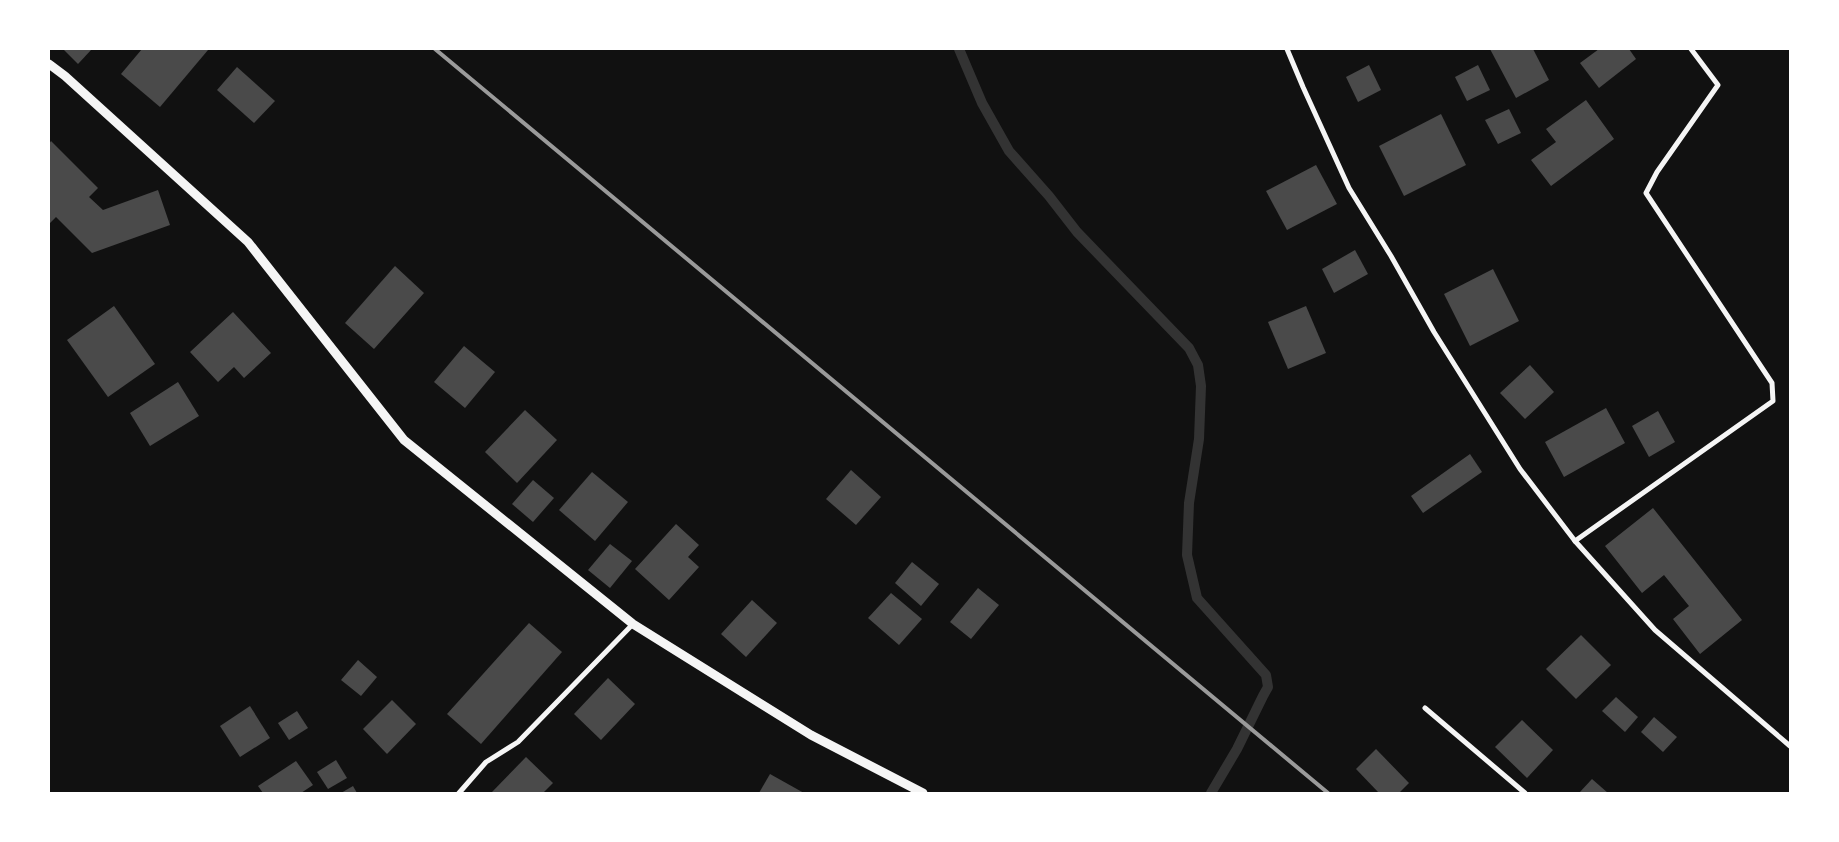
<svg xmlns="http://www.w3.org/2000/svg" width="1839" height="842" font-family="Figtree,sans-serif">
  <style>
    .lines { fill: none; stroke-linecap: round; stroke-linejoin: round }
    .stream { stroke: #333; stroke-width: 10 }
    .building { fill: #4a4a4a }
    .minor { stroke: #f5f5f5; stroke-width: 5 }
    .tertiary { stroke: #f5f5f5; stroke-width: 9 }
    .rail { stroke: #9a9a9a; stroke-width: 4 }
  </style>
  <rect width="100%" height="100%" fill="#111"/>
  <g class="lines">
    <path class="stream" d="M959 49 982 103 1009 151 1049 196 1077 232 1189 348 1198 365 1201 386 1199 439 1189 503 1187 555 1197 598 1266 675 1268 687 1263 696 1237 749 1211 793"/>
  </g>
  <g class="building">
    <path d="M63 49H92L78 64Z"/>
    <path d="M142 49H206L208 50 160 107 121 74Z"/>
    <path d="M1490 49H1533L1549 80 1516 98Z"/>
    <path d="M1599 49H1629L1636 59 1599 88 1580 63Z"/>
    <path d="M1369 65 1381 90 1358 102 1346 77Z"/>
    <path d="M1478 65 1490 90 1467 101 1455 77Z"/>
    <path d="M237 67 275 101 254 123 217 90Z"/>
    <path d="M1586 100 1614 139 1551 186 1531 160 1556 142 1546 129Z"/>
    <path d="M1509 109 1521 133 1498 144 1485 120Z"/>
    <path d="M1441 114 1466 165 1404 196 1379 146Z"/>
    <path d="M51 141 98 188 89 197 103 210 158 190 170 225 92 253 56 217 49 224V144Z"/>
    <path d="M1316 165 1337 204 1287 230 1266 191Z"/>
    <path d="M1355 250 1368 274 1334 293 1322 269Z"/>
    <path d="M395 266 424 293 374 349 345 323Z"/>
    <path d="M1493 269 1519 321 1470 346 1444 294Z"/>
    <path d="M114 306 155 364 108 397 67 340Z"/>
    <path d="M1306 306 1326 353 1288 369 1268 322Z"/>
    <path d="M233 312 271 353 244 378 234 367 218 382 190 352Z"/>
    <path d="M464 346 495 372 465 408 434 382Z"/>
    <path d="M1530 365 1554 392 1525 419 1500 393Z"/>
    <path d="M178 382 199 416 150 446 130 413Z"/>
    <path d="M1606 408 1625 443 1564 477 1545 442Z"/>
    <path d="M525 410 557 440 517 483 485 452Z"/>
    <path d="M1658 411 1675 442 1649 457 1632 426Z"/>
    <path d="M1470 454 1482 472 1423 513 1411 496Z"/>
    <path d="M851 470 881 497 856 525 826 499Z"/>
    <path d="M592 472 628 502 595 541 559 510Z"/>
    <path d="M533 480 554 498 533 522 512 504Z"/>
    <path d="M1653 508 1742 620 1700 654 1673 619 1689 606 1664 575 1642 593 1605 546Z"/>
    <path d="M676 524 699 545 688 557 699 567 669 600 635 569Z"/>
    <path d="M610 544 632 561 610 588 588 570Z"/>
    <path d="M912 562 939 584 921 606 895 583Z"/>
    <path d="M978 588 999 605 971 639 950 622Z"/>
    <path d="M891 593 922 619 899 645 868 618Z"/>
    <path d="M752 600 777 623 746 657 721 634Z"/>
    <path d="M529 623 562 652 481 744 447 714Z"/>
    <path d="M1581 635 1611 665 1576 699 1546 669Z"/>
    <path d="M358 660 377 677 361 696 341 680Z"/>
    <path d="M608 678 635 704 601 740 574 714Z"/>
    <path d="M1616 697 1638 717 1625 732 1602 711Z"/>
    <path d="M392 700 416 724 387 754 363 729Z"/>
    <path d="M250 706 270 738 240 757 220 726Z"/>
    <path d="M297 711 308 728 289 740 278 723Z"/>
    <path d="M1654 717 1677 737 1663 752 1641 732Z"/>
    <path d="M1522 720 1553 750 1527 778 1495 747Z"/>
    <path d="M1376 749 1409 783 1399 793H1379L1356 769Z"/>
    <path d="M526 757 553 783 543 793H491Z"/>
    <path d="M336 760 347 778 328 789 317 772Z"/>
    <path d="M296 761 313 785 301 793H263L258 786Z"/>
    <path d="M770 774 804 793H759Z"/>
    <path d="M1592 779 1608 793H1579Z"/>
    <path d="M353 786 357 793H341Z"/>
  </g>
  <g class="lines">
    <g class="minor">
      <path d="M1287 49 1303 87 1349 188 1391 256 1434 332 1520 469 1575 541 1655 630 1790 746"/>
      <path d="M1575 541 1773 401 1772 383 1646 193 1657 172 1718 85 1691 49"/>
      <path d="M1425 708 1525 793"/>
      <path d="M459 793 486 762 518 742 633 624"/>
    </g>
    <path class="tertiary" d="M49 64 65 76 248 242 404 440 633 624 811 735 923 793"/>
    <path class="rail" d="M435 49 1328 793"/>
  </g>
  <rect width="1839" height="842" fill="none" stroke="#ffffff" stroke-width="100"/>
</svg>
